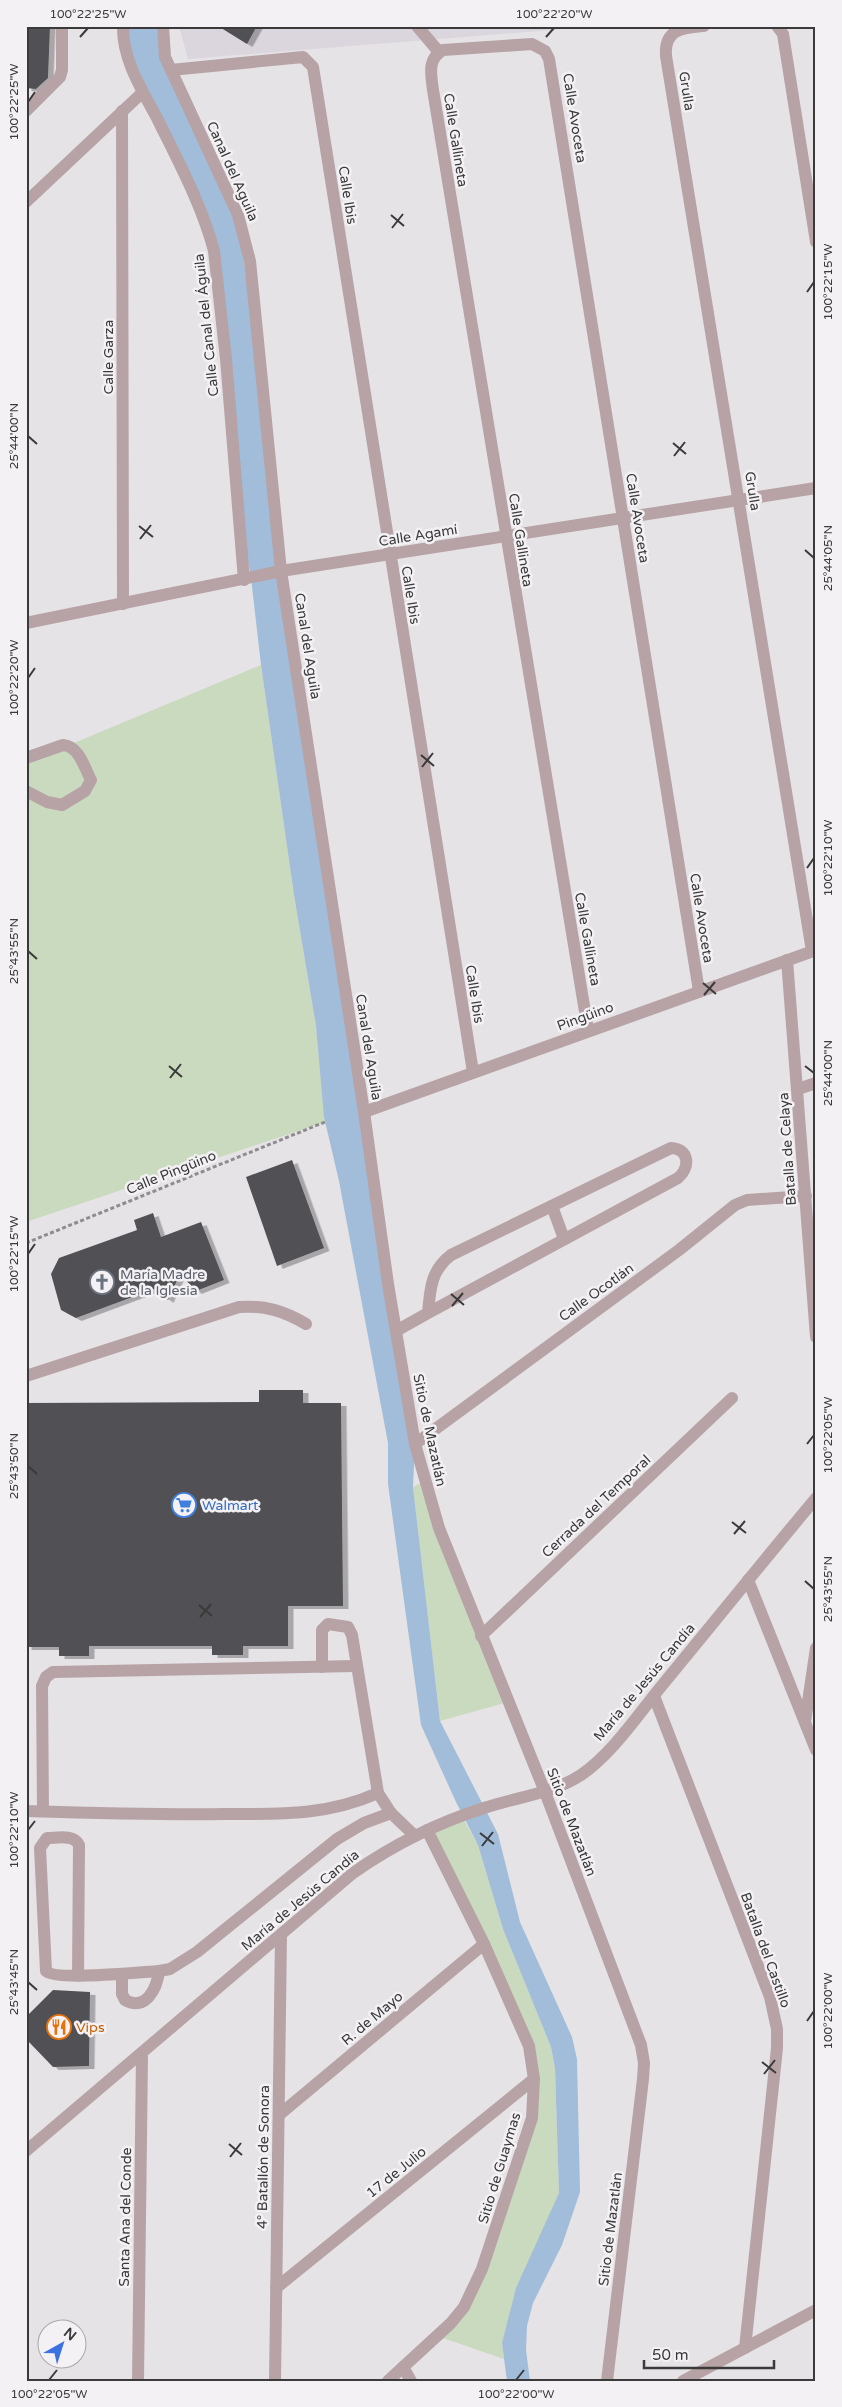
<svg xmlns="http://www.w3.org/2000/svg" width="842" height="2407" font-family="'Varela Round',sans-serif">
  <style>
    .built { fill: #dbd5de }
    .green { fill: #cadabf }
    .water { fill: #a1bdda }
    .building { fill: #515154; filter: url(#shadow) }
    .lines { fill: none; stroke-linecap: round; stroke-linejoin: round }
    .path { stroke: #8e8c8e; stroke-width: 3; stroke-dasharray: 4 2.5; stroke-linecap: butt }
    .minor { stroke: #b7a3a6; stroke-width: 12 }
    .ticks { fill: none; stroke: #3b3a3b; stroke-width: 2 }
    .labels { text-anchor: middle; stroke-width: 5; stroke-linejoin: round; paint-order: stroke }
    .street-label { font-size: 14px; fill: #3b3a3b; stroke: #f3f1f4 }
    .worship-label { font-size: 14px; fill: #5b616d; stroke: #f3f1f4; text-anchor: start }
    .shop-label { font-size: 14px; fill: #366cbe; stroke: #f3f1f4; text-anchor: start }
    .food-label { font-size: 14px; fill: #c56008; stroke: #f3f1f4; text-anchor: start }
    .neatline { fill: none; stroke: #3b3a3b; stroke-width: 2 }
    .ticks-label { font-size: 12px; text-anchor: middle; fill: #3b3a3b }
  </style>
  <defs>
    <filter id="shadow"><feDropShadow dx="5.5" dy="3" stdDeviation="0" flood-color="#0004"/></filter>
  </defs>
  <rect width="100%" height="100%" fill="#e5e3e6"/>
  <path class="built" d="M179 26H602L188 59Z"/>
  <g class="green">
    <path d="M261 665 294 895 316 1026 325 1122 26 1222V763Z"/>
    <path d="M425 1481 508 1702 440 1721 413 1487Z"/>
    <path d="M461 1815 478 1845 503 1929 551 2047 555 2068 559 2193 502 2343 504 2359 437 2336 474 2289 522 2150 533 2064 427 1830Z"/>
  </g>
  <path class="water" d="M123 26H163L162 39 238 215 267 439 415 1444 413 1487 440 1721 498 1834 520 1922 572 2037 577 2059 580 2192 562 2245 533 2303 527 2326 526 2350 530 2381H507L502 2343 516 2288 559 2193 555 2068 551 2047 503 1929 478 1845 456 1802 421 1725 388 1484V1443L339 1181 324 1117 316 1026 294 895 261 665 251 578 237 500 214 251 143 92Z"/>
  <g class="building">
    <path d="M26 26H50L48 78 36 89 26 88Z"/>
    <path d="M218 26H257L247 44Z"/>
    <path d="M292 1160 324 1248 277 1266 246 1177Z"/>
    <path d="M153 1213 161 1237 201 1222 224 1280 196 1291 180 1274 168 1300 154 1289 76 1318 61 1310 51 1274 59 1258 137 1230 134 1220Z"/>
    <path d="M259 1390H303V1403H341L343 1606H288V1646H243V1655H212V1646H89V1656H59V1647H26V1403L259 1402Z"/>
    <path d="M53 1990 90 1992 89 2066 53 2067 27 2040 29 2014Z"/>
  </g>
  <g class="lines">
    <path class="path" d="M26 1243 325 1122"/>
    <g class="minor">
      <path d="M123 26C122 59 142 90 157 118 178 161 202 205 214 251L226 359 244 580"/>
      <path d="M163 26 165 57 238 215 250 261 281 571 364 1112 388 1284 415 1444 439 1528 545 1792 641 2045 644 2063 643 2079 607 2381"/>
      <path d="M417 26 439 52"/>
      <path d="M704 26C682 28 664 29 666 56L812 951"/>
      <path d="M777 26 783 34 816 242"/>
      <path d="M171 70 303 57 313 67 473 1072"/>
      <path d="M26 111 60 77 62 70V26"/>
      <path d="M122 111 123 604"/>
      <path d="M26 202 143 92"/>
      <path d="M26 623 281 571 816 488"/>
      <path d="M26 758 63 745C79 746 84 767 91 780L85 791 62 805 47 802 26 791"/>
      <path d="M787 960 816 1337"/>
      <path d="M588 1030 433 90C431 74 427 59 443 50L532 44 545 51 549 59 699 991"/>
      <path d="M798 1089 816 1083"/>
      <path d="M364 1112 816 950"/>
      <path d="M552 1206 564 1239"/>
      <path d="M396 1331 428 1313 678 1178C690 1168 690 1149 671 1148L451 1255C431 1270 430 1289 428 1313"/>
      <path d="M26 1376 239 1307C265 1305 284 1311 306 1324"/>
      <path d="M415 1444 679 1250 735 1205 747 1200 806 1196"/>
      <path d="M748 1580 816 1750"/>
      <path d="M481 1636 732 1398"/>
      <path d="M322 1667V1630L328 1624 348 1627 352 1635 378 1793 391 1813 415 1836"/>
      <path d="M654 1696 770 1997 777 2029V2048L745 2348"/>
      <path d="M805 1722 816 1648"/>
      <path d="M26 1811C92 1813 158 1815 224 1814 280 1814 326 1816 378 1793"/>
      <path d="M43 1811 42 1686 46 1677 53 1672 356 1666"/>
      <path d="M122 1974V1994L125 2000C146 2012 157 1988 159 1971"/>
      <path d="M78 1976 79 1845C74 1834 57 1838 47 1838L40 1848 46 1971C55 1981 141 1972 159 1971L170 1969 197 1952 337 1839 364 1823 391 1813"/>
      <path d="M279 2115 484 1944"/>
      <path d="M26 2151 353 1873C393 1845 437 1823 484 1808 517 1797 552 1794 581 1775 614 1752 639 1713 664 1683 715 1621 765 1559 816 1498"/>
      <path d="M276 2288 534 2079"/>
      <path d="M403 2367 411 2381"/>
      <path d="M138 2381 142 2055"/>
      <path d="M275 2381 281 1935"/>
      <path d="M388 2381 451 2323 464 2307 482 2269 532 2118 534 2079 529 2046 484 1944 427 1830"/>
      <path d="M683 2381 816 2310"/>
    </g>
  </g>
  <path class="ticks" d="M80 37 88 28M546 37 554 28M28 102 35 92M391 215 404 226M392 228 403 214M807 292 814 282M28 436 37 444M673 443 686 454M674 456 685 442M139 526 153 537M140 539 151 525M805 550 814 558M28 678 35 668M421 755 434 766M422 767 433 753M807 868 814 858M28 951 37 959M703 983 716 994M704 995 715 982M169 1066 182 1077M805 1066 814 1073M170 1078 181 1064M28 1254 35 1244M451 1294 464 1305M452 1306 463 1293M807 1444 814 1435M28 1466 37 1474M732 1522 746 1533M734 1534 745 1521M805 1581 814 1589M199 1605 212 1616M200 1617 211 1604M28 1830 35 1821M480 1833 494 1844M482 1846 493 1832M28 1982 37 1990M807 2021 814 2011M762 2062 776 2073M764 2074 775 2060M229 2144 242 2155M230 2157 241 2143M49 2380 57 2370M516 2380 524 2370"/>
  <defs>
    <symbol id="church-ring" viewBox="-11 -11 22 22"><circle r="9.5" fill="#f3f1f4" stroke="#6b7280" stroke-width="1.5"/><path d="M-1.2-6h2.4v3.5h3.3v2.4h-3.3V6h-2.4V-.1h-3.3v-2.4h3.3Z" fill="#6b7280"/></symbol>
    <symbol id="supermarket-ring" viewBox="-11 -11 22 22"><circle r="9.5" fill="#f3f1f4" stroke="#3f7fe0" stroke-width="1.5"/><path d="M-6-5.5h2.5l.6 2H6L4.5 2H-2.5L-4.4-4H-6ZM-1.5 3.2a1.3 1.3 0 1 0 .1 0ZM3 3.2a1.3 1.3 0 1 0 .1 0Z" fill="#3f7fe0"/></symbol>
    <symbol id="restaurant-ring" viewBox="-11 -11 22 22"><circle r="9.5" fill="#f3f1f4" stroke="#e8710a" stroke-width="1.5"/><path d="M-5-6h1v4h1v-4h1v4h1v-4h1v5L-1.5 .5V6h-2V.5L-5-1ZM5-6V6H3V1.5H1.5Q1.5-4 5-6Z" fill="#e8710a"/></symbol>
  </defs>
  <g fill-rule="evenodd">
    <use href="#church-ring" x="88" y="1268" width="28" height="28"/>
    <use href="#supermarket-ring" x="170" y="1491" width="28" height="28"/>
    <use href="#restaurant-ring" x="45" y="2013" width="28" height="28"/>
  </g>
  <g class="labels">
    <g class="street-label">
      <text transform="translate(687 91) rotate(81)" y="5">Grulla</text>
      <text transform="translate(575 118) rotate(81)" y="5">Calle Avoceta</text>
      <text transform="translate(456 140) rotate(81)" y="5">Calle Gallineta</text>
      <text transform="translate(233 171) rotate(66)" y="5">Canal del Aguila</text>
      <text transform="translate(348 195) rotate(81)" y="5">Calle Ibis</text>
      <text transform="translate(206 325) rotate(-96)" y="5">Calle Canal del Águila</text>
      <text transform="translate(108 357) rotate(-90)" y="5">Calle Garza</text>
      <text transform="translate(753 491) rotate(81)" y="5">Grulla</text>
      <text transform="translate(638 518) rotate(81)" y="5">Calle Avoceta</text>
      <text transform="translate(418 535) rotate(-9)" y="5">Calle Agamí</text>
      <text transform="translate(521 540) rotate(81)" y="5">Calle Gallineta</text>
      <text transform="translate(411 595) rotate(81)" y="5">Calle Ibis</text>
      <text transform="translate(308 646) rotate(81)" y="5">Canal del Aguila</text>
      <text transform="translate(702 918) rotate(81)" y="5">Calle Avoceta</text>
      <text transform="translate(588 939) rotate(80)" y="5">Calle Gallineta</text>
      <text transform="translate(475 994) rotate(81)" y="5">Calle Ibis</text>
      <text transform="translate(585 1016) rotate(-20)" y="5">Pingüino</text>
      <text transform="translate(369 1047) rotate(81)" y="5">Canal del Aguila</text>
      <text transform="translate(787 1149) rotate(-94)" y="5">Batalla de Celaya</text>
      <text transform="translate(171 1172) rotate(-22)" y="5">Calle Pingüino</text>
      <text transform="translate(596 1292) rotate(-36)" y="5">Calle Ocotlán</text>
      <text transform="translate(430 1430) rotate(78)" y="5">Sitio de Mazatlán</text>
      <text transform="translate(596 1506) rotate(-43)" y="5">Cerrada del Temporal</text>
      <text transform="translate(644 1682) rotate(-50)" y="5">María de Jesús Candía</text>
      <text transform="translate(572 1822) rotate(69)" y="5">Sitio de Mazatlán</text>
      <text transform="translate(300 1900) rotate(-40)" y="5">María de Jesús Candía</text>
      <text transform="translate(766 1950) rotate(70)" y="5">Batalla del Castillo</text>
      <text transform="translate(372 2018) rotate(-40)" y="5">R. de Mayo</text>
      <text transform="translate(263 2157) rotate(-89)" y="5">4° Batallón de Sonora</text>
      <text transform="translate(499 2168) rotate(-73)" y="5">Sitio de Guaymas</text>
      <text transform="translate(396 2172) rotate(-39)" y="5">17 de Julio</text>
      <text transform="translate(125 2217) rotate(-89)" y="5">Santa Ana del Conde</text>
      <text transform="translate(610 2229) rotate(-83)" y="5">Sitio de Mazatlán</text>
    </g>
    <g class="worship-label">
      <text x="120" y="1279">María Madre<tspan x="120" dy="16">de la Iglesia</tspan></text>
    </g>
    <g class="shop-label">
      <text x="202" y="1510">Walmart</text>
    </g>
    <g class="food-label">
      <text x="76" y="2032">Vips</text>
    </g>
  </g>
  <rect width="842" height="2407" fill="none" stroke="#f3f1f4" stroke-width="55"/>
  <g transform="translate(62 2344) rotate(39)"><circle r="24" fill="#f3f1f4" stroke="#a9a8aa"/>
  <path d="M0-4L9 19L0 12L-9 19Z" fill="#3a72e1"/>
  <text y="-8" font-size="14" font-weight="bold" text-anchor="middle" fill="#3b3a3b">N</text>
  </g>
  <path d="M644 2360v8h130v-8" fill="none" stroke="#3b3a3b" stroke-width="2.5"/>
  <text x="652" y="2360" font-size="15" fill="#3b3a3b" stroke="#f3f1f4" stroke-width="4" paint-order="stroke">50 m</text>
  <rect x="28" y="28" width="786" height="2352" class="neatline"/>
  <g class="ticks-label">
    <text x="88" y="18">100°22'25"W</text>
    <text x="554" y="18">100°22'20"W</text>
    <text transform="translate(14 102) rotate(-90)" y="4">100°22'25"W</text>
    <text transform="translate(828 282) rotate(-90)" y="4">100°22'15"W</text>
    <text transform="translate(14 436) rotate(-90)" y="4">25°44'00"N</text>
    <text transform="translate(828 558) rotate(-90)" y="4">25°44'05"N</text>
    <text transform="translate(14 678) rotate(-90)" y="4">100°22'20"W</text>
    <text transform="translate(828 858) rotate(-90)" y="4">100°22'10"W</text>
    <text transform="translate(14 951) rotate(-90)" y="4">25°43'55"N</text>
    <text transform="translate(828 1073) rotate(-90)" y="4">25°44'00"N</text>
    <text transform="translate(14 1254) rotate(-90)" y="4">100°22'15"W</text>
    <text transform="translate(828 1435) rotate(-90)" y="4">100°22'05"W</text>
    <text transform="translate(14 1466) rotate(-90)" y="4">25°43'50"N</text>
    <text transform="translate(828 1589) rotate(-90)" y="4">25°43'55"N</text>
    <text transform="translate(14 1830) rotate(-90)" y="4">100°22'10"W</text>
    <text transform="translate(14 1982) rotate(-90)" y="4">25°43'45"N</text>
    <text transform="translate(828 2011) rotate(-90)" y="4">100°22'00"W</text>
    <text x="49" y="2398">100°22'05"W</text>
    <text x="516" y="2398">100°22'00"W</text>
  </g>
</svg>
